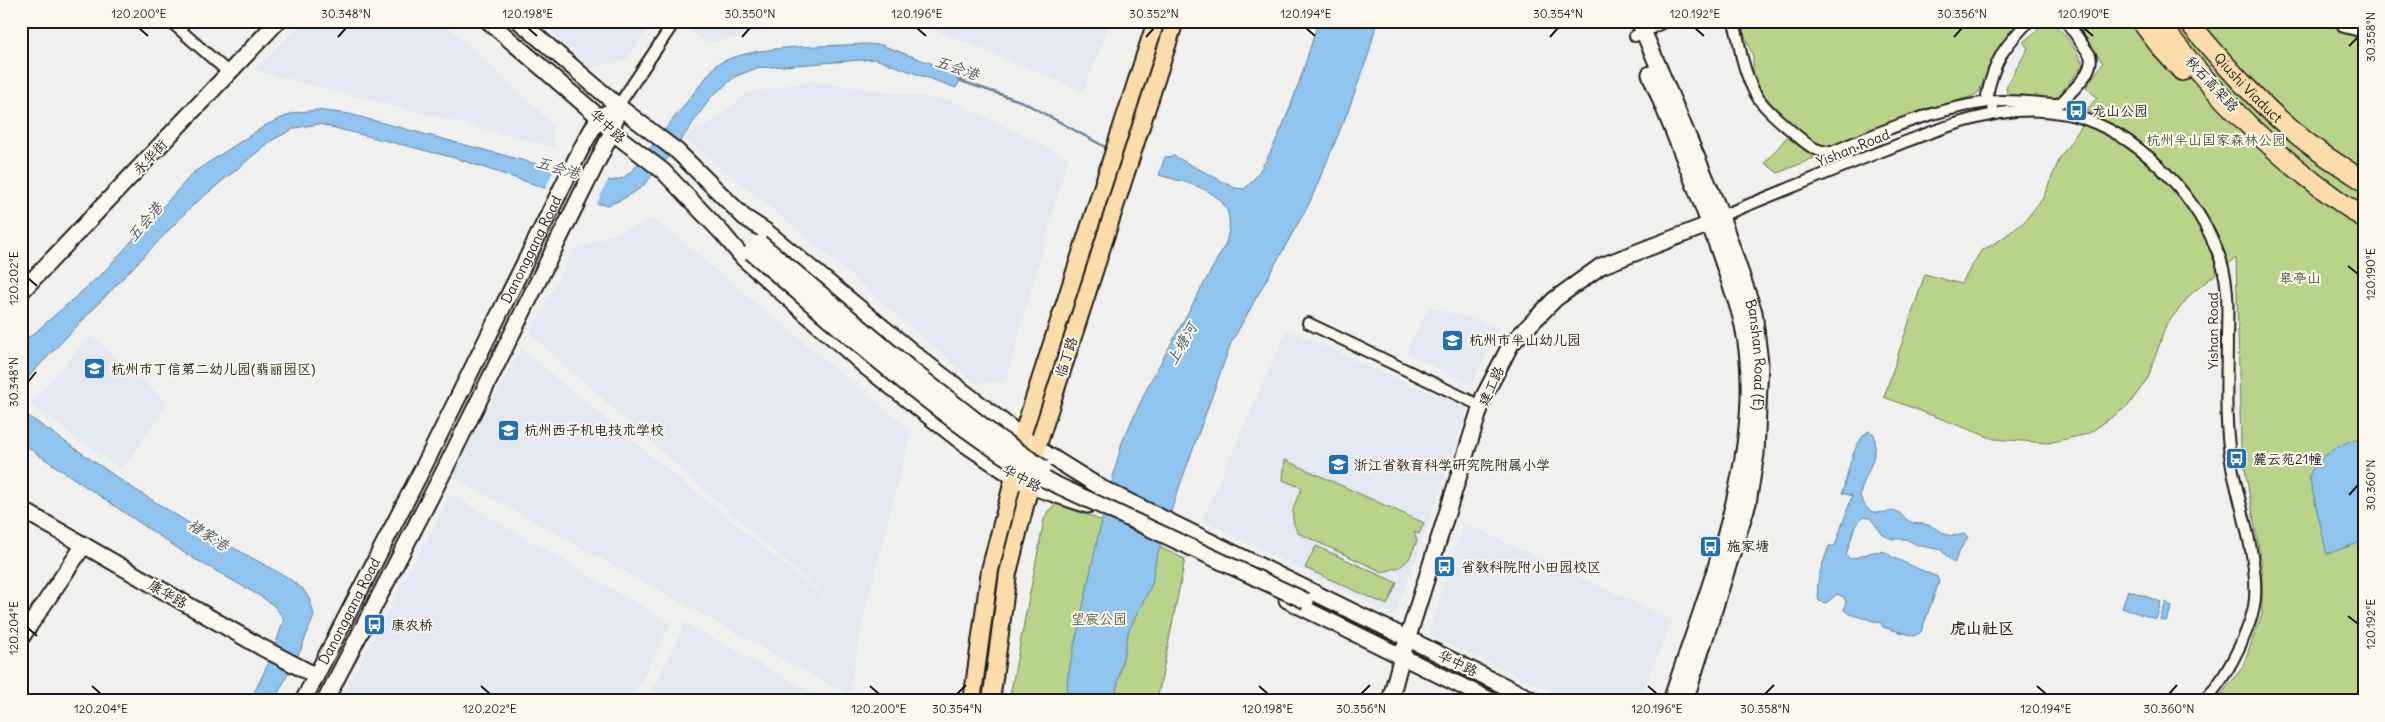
<svg xmlns="http://www.w3.org/2000/svg" width="2385" height="722" font-family="Delius,'LXGW WenKai TC',sans-serif">
  <style>
    .built { fill: #e3e8f2 }
    .green { fill: #bad38a; stroke: #6b7853 }
    .water { fill: #90c3ed; stroke: #628099 }
    .pier { fill: #f0f0ef }
    .lines { fill: none; stroke-linecap: round; stroke-linejoin: round }
    .stream { stroke: #628099; stroke-width: 2.5 }
    .street-casing { stroke: #1c1c1c; stroke-width: 14 }
    .secondary-casing { stroke: #1c1c1c; stroke-width: 19 }
    .primary-casing { stroke: #1c1c1c; stroke-width: 20 }
    .highway-casing { stroke: #1c1c1c; stroke-width: 22 }
    .street { stroke: #fbf7ec; stroke-width: 10 }
    .secondary { stroke: #fbf7ec; stroke-width: 15 }
    .primary { stroke: #fcdcab; stroke-width: 16 }
    .highway { stroke: #fcdcab; stroke-width: 19 }
    .secondary-bridge-casing { stroke: #1c1c1c; stroke-width: 19; stroke-linecap: butt }
    .secondary-bridge { stroke: #fbf7ec; stroke-width: 15 }
    .ticks { fill: none; stroke: #1c1c1c; stroke-width: 2 }
    .labels { text-anchor: middle; stroke-width: 4; stroke-linejoin: round; paint-order: stroke }
    .street-label { font-size: 14px; fill: #1c1c1c; stroke: #fbf7ec }
    .poi-label { font-size: 14px; fill: #1c1c1c; stroke: #fbf7ec; text-anchor: start }
    .park-label { font-size: 14px; fill: #535c42; stroke: #fbf7ec }
    .water-label { font-size: 15px; font-style: italic; fill: #455665; stroke: #fbf7ec }
    .quarter-label { font-size: 16px; font-weight: bold; fill: #1c1c1c; stroke: #fbf7ec }
    .neatline { fill: none; stroke: #1c1c1c; stroke-width: 2 }
    .ticks-label { font-size: 12px; text-anchor: middle; fill: #1c1c1c }
  </style>
  <rect width="100%" height="100%" fill="#f0f0ef"/>
  <filter id="ink" filterUnits="userSpaceOnUse"><feTurbulence type="fractalNoise" baseFrequency=".02" numOctaves="2"/><feDisplacementMap in="SourceGraphic" scale="10" xChannelSelector="R" yChannelSelector="G"/><feConvolveMatrix kernelMatrix="1 2 1 2 8 2 1 2 1" color-interpolation-filters="sRGB"/></filter>
  <g filter="url(#ink)">
    <g class="built">
      <path d="M304 21H442L552 123 554 147 254 70Z"/>
      <path d="M538 21H653L627 59 591 68Z"/>
      <path d="M694 21H852L831 26 794 24 707 43 689 29Z"/>
      <path d="M913 21H1111L1083 91Z"/>
      <path d="M811 81 953 101 1068 158 1006 381 976 383 804 235 683 137 716 119 748 93Z"/>
      <path d="M654 219 911 431 861 628 849 695 451 476 521 349 847 616 530 334 574 249Z"/>
      <path d="M1429 307 1499 327 1471 385 1406 352Z"/>
      <path d="M1287 330 1469 410 1395 616 1202 520Z"/>
      <path d="M91 335 168 403 122 470 30 404Z"/>
      <path d="M451 494 671 624 631 701H340Z"/>
      <path d="M1464 523 1672 620 1639 701H1573L1428 635Z"/>
      <path d="M685 623 827 701H647Z"/>
    </g>
    <g class="green">
      <path d="M1739 21H2020L1995 53 1979 92 1973 96C1933 109 1898 117 1860 134 1846 141 1832 151 1817 145L1760 99 1753 82V56Z"/>
      <path d="M2074 21H2364V701H2216L2242 668 2262 614V566L2241 447 2236 258 2192 293 2166 325 2148 378 2128 406 2088 434 2048 443 1994 439 1884 397 1925 274 1961 284 1981 251 2000 240 2024 222 2043 198 2060 158 2091 112 2086 110 2097 98 2086 87 2103 63Z"/>
      <path d="M2047 22C2061 25 2078 51 2083 65L2056 99 2011 98 2007 93 2006 87 2028 48 2023 42Z"/>
      <path d="M1787 137 1814 158 1778 173 1765 163Z"/>
      <path d="M1285 460 1424 523 1419 534 1414 532 1417 541 1409 559 1400 567 1383 572 1298 533C1288 516 1294 504 1302 488L1283 480Z"/>
      <path d="M1056 504 1093 517 1185 559 1157 701H1009L1044 520 1048 511Z"/>
      <path d="M1316 546 1397 583 1387 605 1305 568Z"/>
    </g>
    <g class="water">
      <path d="M1318 21H1377L1369 53 1348 111 1310 202 1231 343 1174 502 1156 559 1152 584 1129 630 1114 701H1066L1068 675 1099 532 1122 442 1149 384 1225 245C1244 193 1197 186 1159 175L1165 157 1174 156 1235 188 1244 189C1275 165 1307 61 1318 21Z"/>
      <path d="M864 44 881 45 963 75 956 88 875 59 757 68 736 76 711 97 670 156 641 188 621 200 608 205 590 203 455 158 319 124 295 128 271 141 192 206 31 374 21 388V338L31 336 103 273 194 172 266 125 293 113 316 110 349 114 563 171 612 181 623 178 633 170 716 65C752 44 822 47 864 44Z"/>
      <path d="M21 411 128 485 197 528 285 576 303 589 311 602 314 616 301 649 274 701H250L271 658 284 619 276 608 265 599 186 554 21 443Z"/>
      <path d="M1868 431 1874 434C1880 457 1864 474 1860 496 1869 518 1877 512 1896 511 1902 514 1904 518 1909 521 1915 525 1922 523 1928 525 1945 531 1943 539 1965 534L1968 537 1958 553 1955 562H1952L1941 550 1917 545 1906 539H1892L1883 535 1870 518 1863 517 1855 526 1846 555 1850 559C1864 557 1881 544 1892 557L1937 577 1939 582 1921 632 1914 636 1883 627 1881 623 1849 614 1844 610 1846 602 1844 597 1837 594 1826 603 1819 601C1814 582 1823 564 1829 546H1835L1852 496 1842 493C1848 474 1852 444 1868 431Z"/>
      <path d="M2364 437V541L2327 554 2309 476C2316 457 2345 440 2364 437Z"/>
      <path d="M2128 590 2161 602 2156 619 2122 608Z"/>
      <path d="M2166 602 2172 607 2166 621 2160 620Z"/>
    </g>
    <path class="pier" d="M556 166 609 178 595 207 544 191Z"/>
    <g class="lines">
      <path class="stream" d="M958 80 1023 102 1107 148"/>
      <defs>
        <g id="street">
          <path d="M170 21 229 73"/>
          <path d="M1733 21C1738 33 1739 45 1742 58 1753 101 1764 107 1795 134 1807 144 1816 153 1832 152 1882 131 1933 109 1988 102 2010 99 2035 103 2057 104L2063 101C2073 89 2095 72 2090 55L2066 21"/>
          <path d="M2340 21 2344 27 2364 32"/>
          <path d="M1635 36 1666 21"/>
          <path d="M618 106 675 21"/>
          <path d="M1993 107 1987 95C1995 59 2004 47 2029 21"/>
          <path d="M1721 216C1776 194 1831 171 1887 149 1923 135 1963 119 2001 113 2024 109 2052 110 2075 116 2136 133 2192 190 2216 248 2229 276 2228 305 2227 336 2227 377 2224 420 2231 461 2238 503 2263 571 2253 611 2247 635 2222 688 2202 701"/>
          <path d="M1308 323 1481 406"/>
        </g>
        <g id="secondary">
          <path d="M488 21 599 117 612 132 663 171 723 234 744 259 866 367 962 442 1014 477 1030 486 1088 505"/>
          <path d="M519 21 618 106 678 152 744 217 767 232 926 363 1037 448 1103 489 1535 701"/>
          <path id="s1" d="M1639 21 1719 210 1754 312 1760 363 1756 454 1748 503 1685 701"/>
          <path d="M1650 74C1676 138 1703 202 1725 268 1731 287 1739 306 1743 326 1769 445 1708 588 1671 701"/>
          <path d="M21 292 278 21"/>
          <path d="M21 509 261 647 316 676"/>
          <path d="M1287 600 1492 701"/>
          <path d="M21 638 84 545"/>
          <path id="s2" d="M303 701 426 462 581 149 599 117 607 113"/>
          <path d="M325 701 444 471 612 132 618 106"/>
          <path d="M1390 701 1402 656 1484 396 1511 344 1555 299 1601 266 1710 224 1718 219"/>
        </g>
        <g id="primary">
          <path d="M972 701 990 570 1014 477 1022 436 1156 21"/>
          <path d="M991 701 1008 573 1030 486 1037 448 1175 21"/>
        </g>
        <g id="highway">
          <path d="M2141 21 2163 50 2182 71"/>
          <path d="M2158 21C2215 97 2284 166 2364 218"/>
          <path id="s3" d="M2188 21C2225 66 2266 112 2313 147 2329 159 2347 170 2364 181"/>
        </g>
      </defs>
      <use href="#street" class="street-casing"/>
      <use href="#secondary" class="secondary-casing"/>
      <use href="#primary" class="primary-casing"/>
      <use href="#highway" class="highway-casing"/>
      <use href="#street" class="street"/>
      <use href="#secondary" class="secondary"/>
      <use href="#primary" class="primary"/>
      <use href="#highway" class="highway"/>
      <defs>
        <g id="secondary-bridge">
          <path d="M760 243 914 372 993 434 1043 468"/>
          <path d="M751 252C842 329 930 411 1031 473L1306 601"/>
        </g>
      </defs>
      <use href="#secondary-bridge" class="secondary-bridge-casing"/>
      <use href="#secondary-bridge" class="secondary-bridge"/>
    </g>
  </g>
  <path class="ticks" d="M139 28 148 36M528 28 537 36M917 28 926 36M1306 28 1315 36M1695 28 1704 36M2084 28 2093 36M338 37 346 28M742 37 750 28M1146 37 1154 28M1550 37 1558 28M1954 37 1962 28M2349 46 2358 37M2348 266 2358 274M28 278 37 286M28 382 36 372M2349 495 2358 485M2348 616 2358 624M28 628 37 636M92 686 101 694M481 686 490 694M870 686 879 694M1259 686 1268 694M1648 686 1657 694M2037 686 2046 694M957 694 966 685M1361 694 1370 685M1765 694 1774 685M2169 694 2177 685"/>
  <defs>
    <symbol id="bus-square" viewBox="-11 -11 22 22"><rect x="-9" y="-9" width="18" height="18" rx="4" fill="#1f6fb2" stroke="#fbf7ec"/><path d="M-5-6H5V4H4V6H2V4H-2V6H-4V4H-5ZM-3.5-4V0h7V-4ZM-3.5 1.2v1.5H-2V1.2ZM2 1.2v1.5H3.5V1.2Z" fill="#fff"/></symbol>
    <symbol id="school-square" viewBox="-11 -11 22 22"><rect x="-9" y="-9" width="18" height="18" rx="4" fill="#1f6fb2" stroke="#fbf7ec"/><path d="M0-5L7-2L0 1L-7-2ZM-4 1L0 2.5L4 1V4Q0 6-4 4Z" fill="#fff"/></symbol>
  </defs>
  <g fill-rule="evenodd">
    <use href="#bus-square" x="2064" y="98" width="25" height="25"/>
    <use href="#school-square" x="1440" y="328" width="25" height="25"/>
    <use href="#school-square" x="82" y="356" width="25" height="25"/>
    <use href="#school-square" x="496" y="418" width="25" height="25"/>
    <use href="#bus-square" x="2224" y="446" width="25" height="25"/>
    <use href="#school-square" x="1326" y="452" width="25" height="25"/>
    <use href="#bus-square" x="1698" y="534" width="25" height="25"/>
    <use href="#bus-square" x="1432" y="554" width="25" height="25"/>
    <use href="#bus-square" x="362" y="612" width="25" height="25"/>
  </g>
  <g class="labels">
    <g class="street-label">
      <text transform="translate(2212 84) rotate(47)" y="5">秋石高架路</text>
      <text dy="5" stroke="none"><textPath href="#s3" startOffset="90">Qiushi Viaduct</textPath></text>
      <text transform="translate(608 126) rotate(43)" y="5">华中路</text>
      <text transform="translate(1853 148) rotate(-22)" y="5">Yishan Road</text>
      <text transform="translate(150 157) rotate(-47)" y="5">永华街</text>
      <text dy="5" stroke="none"><textPath href="#s2" startOffset="506">Danonggang Road</textPath></text>
      <text transform="translate(2213 331) rotate(-90)" y="5">Yishan Road</text>
      <text dy="5" stroke="none"><textPath href="#s1" startOffset="356">Banshan Road (E)</textPath></text>
      <text transform="translate(1066 357) rotate(-72)" y="5">临丁路</text>
      <text transform="translate(1491 386) rotate(-66)" y="5">建工路</text>
      <text transform="translate(1022 478) rotate(28)" y="5">华中路</text>
      <text transform="translate(168 594) rotate(30)" y="5">康华路</text>
      <text dy="5" stroke="none"><textPath href="#s2" startOffset="101">Danonggang Road</textPath></text>
      <text transform="translate(1458 663) rotate(26)" y="5">华中路</text>
    </g>
    <g class="poi-label">
      <text x="2092" y="116">龙山公园</text>
      <text x="1469" y="345">杭州市半山幼儿园</text>
      <text x="111" y="374">杭州市丁信第二幼儿园(翡丽园区)</text>
      <text x="524" y="435">杭州西子机电技术学校</text>
      <text x="2253" y="464">麓云苑21幢</text>
      <text x="1354" y="470">浙江省教育科学研究院附属小学</text>
      <text x="1727" y="551">施家塘</text>
      <text x="1461" y="572">省教科院附小田园校区</text>
      <text x="391" y="630">康农桥</text>
    </g>
    <g class="park-label">
      <text x="2216" y="145">杭州半山国家森林公园</text>
      <text x="2300" y="283">皋亭山</text>
      <text x="1099" y="624">望宸公园</text>
    </g>
    <g class="water-label">
      <text transform="translate(957 68) rotate(19)" y="5">五会港</text>
      <text transform="translate(558 168) rotate(16)" y="5">五会港</text>
      <text transform="translate(145 222) rotate(-50)" y="5">五会港</text>
      <text transform="translate(1182 344) rotate(-60)" y="5">上塘河</text>
      <text transform="translate(208 535) rotate(33)" y="5">褚家港</text>
    </g>
    <g class="quarter-label">
      <text x="1982" y="634">虎山社区</text>
    </g>
  </g>
  <rect width="2385" height="722" fill="none" stroke="#fbf7ec" stroke-width="55"/>
  <rect x="28" y="28" width="2330" height="666" class="neatline"/>
  <g class="ticks-label">
    <text x="139" y="18">120.200°E</text>
    <text x="346" y="18">30.348°N</text>
    <text x="528" y="18">120.198°E</text>
    <text x="750" y="18">30.350°N</text>
    <text x="917" y="18">120.196°E</text>
    <text x="1154" y="18">30.352°N</text>
    <text x="1306" y="18">120.194°E</text>
    <text x="1558" y="18">30.354°N</text>
    <text x="1695" y="18">120.192°E</text>
    <text x="1962" y="18">30.356°N</text>
    <text x="2084" y="18">120.190°E</text>
    <text transform="translate(2371 37) rotate(-90)" y="4">30.358°N</text>
    <text transform="translate(2371 274) rotate(-90)" y="4">120.190°E</text>
    <text transform="translate(14 278) rotate(-90)" y="4">120.202°E</text>
    <text transform="translate(14 382) rotate(-90)" y="4">30.348°N</text>
    <text transform="translate(2371 485) rotate(-90)" y="4">30.360°N</text>
    <text transform="translate(2371 624) rotate(-90)" y="4">120.192°E</text>
    <text transform="translate(14 628) rotate(-90)" y="4">120.204°E</text>
    <text x="101" y="713">120.204°E</text>
    <text x="490" y="713">120.202°E</text>
    <text x="879" y="713">120.200°E</text>
    <text x="957" y="713">30.354°N</text>
    <text x="1268" y="713">120.198°E</text>
    <text x="1361" y="713">30.356°N</text>
    <text x="1657" y="713">120.196°E</text>
    <text x="1765" y="713">30.358°N</text>
    <text x="2046" y="713">120.194°E</text>
    <text x="2169" y="713">30.360°N</text>
  </g>
</svg>
